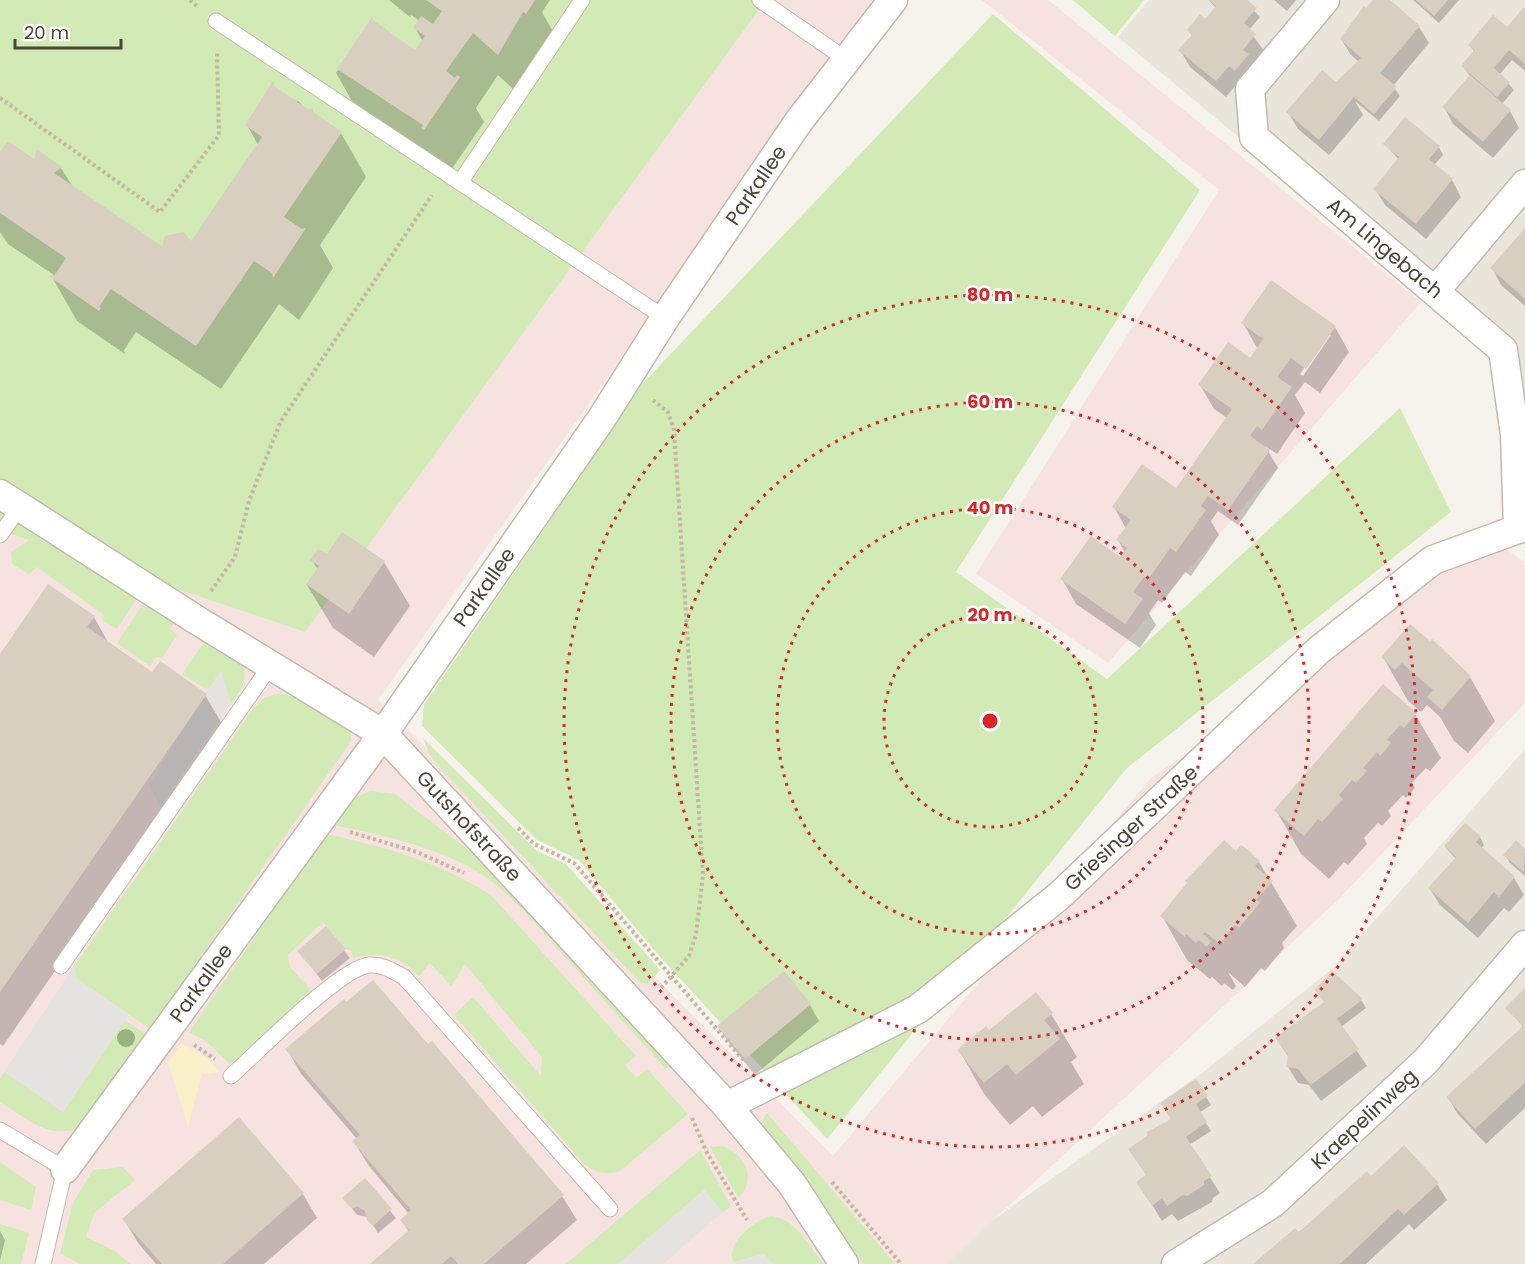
<svg xmlns="http://www.w3.org/2000/svg" width="1525" height="1264" font-family="Poppins,sans-serif">
  <style>
    .residential { fill: #eae5da }
    .medical { fill: #f6e3e0 }
    .green { fill: #d2eab5 }
    .sand { fill: #f9efc9 }
    .parking { fill: #e5e3e0 }
    .shadow { fill: #0003; fill-rule: evenodd }
    .building { fill: #d8cfc1 }
    .lines { fill: none; stroke-linecap: round; stroke-linejoin: round }
    .lane-casing { stroke: #c2bbae; stroke-width: 17 }
    .street-casing { stroke: #c2bbae; stroke-width: 31 }
    .path { stroke: #c4b79f; stroke-width: 4; stroke-dasharray: 3 3; stroke-linecap: butt }
    .lane { stroke: #fff; stroke-width: 15 }
    .street { stroke: #fff; stroke-width: 28 }
    .tree { fill: #97b381 }
    .ring { fill: none; stroke: #d62828; stroke-width: 3; stroke-dasharray: 3 6 }
    .labels { text-anchor: middle; stroke-width: 5; stroke-linejoin: round; paint-order: stroke }
    .street-label { font-size: 20px; fill: #4b4439; stroke: #fff }
    .centre { fill: #d62828; stroke: #fff; stroke-width: 3 }
    .ring-label { font-size: 18px; text-anchor: middle; font-weight: bold; fill: #d62828; stroke: #fff; stroke-width: 5; stroke-linejoin: round; paint-order: stroke }
  </style>
  <rect width="100%" height="100%" fill="#f6f3ec"/>
  <g class="residential">
    <path d="M1149 0H1525V484L1496 357 1330 213 1118 37Z"/>
    <path d="M1525 749V1264H930L1202 1073 1332 969Z"/>
  </g>
  <g class="medical">
    <path d="M0 0H876L378 700 833 1156 1150 779 1480 547 1506 549 1525 562V703L1340 898 946 1264H0Z"/>
    <path d="M982 0H1048L1421 302 1108 663 976 574 1219 190Z"/>
  </g>
  <g class="green">
    <path d="M0 0H766L305 632 73 554 138 597 117 629 102 620 104 615 37 567 29 574 12 564 11 552 29 540 0 530Z"/>
    <path d="M1073 0H1144L1115 36Z"/>
    <path d="M993 14 1200 190 956 572 1107 679 1400 408 1451 512 1127 768 827 1139 655 951 579 860 537 840 422 726 424 705 588 465 625 402Z"/>
    <path d="M149 602 177 619 170 629 177 635 162 658 156 657 150 666 117 643 143 604 146 607Z"/>
    <path d="M207 638 243 662C247 681 243 689 231 704L221 671 208 690 182 674Z"/>
    <path d="M279 693 297 698 346 727 351 733V741L150 1029 76 978 75 965 253 709 264 698Z"/>
    <path d="M423 738 537 851 566 864 660 970 648 984 639 982 437 764 429 754Z"/>
    <path d="M370 791 395 794 475 855 674 1064 666 1069C633 1033 600 996 568 960 537 926 506 885 464 864 423 844 378 834 333 825L350 800Z"/>
    <path d="M326 834C389 848 436 861 491 895L636 1056 625 1065 636 1078 647 1069 688 1114 620 1171C606 1175 597 1173 585 1165L454 1015 473 997 541 1076 542 1057 465 964 451 986 430 963 419 976C398 955 380 951 353 958L351 950 346 949 323 922 288 955 290 967 313 992 230 1064 207 1042 189 1032Z"/>
    <path d="M125 1020 145 1034 85 1123C55 1145 27 1119 0 1102V1078L4 1072 63 1112Z"/>
    <path d="M767 1113 895 1264H864L764 1132 763 1119Z"/>
    <path d="M722 1146C745 1154 758 1179 738 1198L710 1147Z"/>
    <path d="M700 1150 731 1206 723 1212 704 1190 618 1264H566Z"/>
    <path d="M0 1162 36 1187 31 1210 0 1200Z"/>
    <path d="M123 1167 135 1180 94 1213 86 1237 115 1251 130 1264H80L60 1253 73 1203 93 1170Z"/>
    <path d="M771 1216C795 1218 810 1246 823 1264H773L764 1254 733 1262C726 1243 754 1220 771 1216Z"/>
    <path d="M0 1224 29 1233 21 1264H0Z"/>
  </g>
  <path class="sand" d="M181 1043 209 1059 220 1072 202 1074 188 1127 168 1062Z"/>
  <g class="parking">
    <path d="M221 670 231 704 160 807 149 784Z"/>
    <path d="M75 965 76 978 129 1014 63 1112 4 1072Z"/>
    <path d="M704 1190 723 1212 663 1264H618Z"/>
    <path d="M764 1254 773 1264H731L733 1262Z"/>
  </g>
  <g class="shadow">
    <path d="M389 0H550L542 12 560 44 523 98 498 75 476 108 484 122 449 173 361 117 336 73 372 20 416 52 423 42 415 28 420 21 411 15 410 17Z"/>
    <path d="M1209 0H1244L1260 17 1249 30 1264 51 1226 97 1190 67 1180 50 1192 36 1189 30 1206 21 1216 8Z"/>
    <path d="M1274 0H1296L1287 11Z"/>
    <path d="M1375 0H1387L1419 27 1429 43 1393 86 1400 96 1379 121 1355 101 1363 115 1329 155 1298 129 1288 112 1336 84 1359 62 1351 55 1341 39Z"/>
    <path d="M1413 0H1459L1439 23Z"/>
    <path d="M1525 8V71L1512 60 1500 74 1514 90 1502 104 1510 111 1519 128 1493 158 1453 124 1444 107 1470 76 1463 66 1474 52 1470 45 1507 29Z"/>
    <path d="M294 101H298L309 112 312 111 315 115 341 133 366 177 320 245 333 268 299 320 279 304 221 389 136 332 124 350 125 354 77 321 52 277 54 275 8 244 0 232V155L35 161 38 152 61 168 73 187 163 249 191 243 258 145 247 125Z"/>
    <path d="M1385 144 1439 147 1443 155 1434 165 1452 180 1461 197 1426 239 1385 205 1375 189 1399 160Z"/>
    <path d="M1525 230V306L1501 285 1492 268Z"/>
    <path d="M1243 323 1335 327 1349 352 1320 393 1305 382 1295 395 1305 413 1277 454 1265 446 1278 468 1238 525 1218 511 1211 521 1219 535 1191 576 1185 572 1162 603 1158 600 1149 613 1156 625 1140 648 1076 604 1062 579 1121 559 1125 553 1118 540 1126 529 1114 507 1176 490 1227 418 1214 409 1200 385 1251 360 1257 348ZM1328 335H1331L1303 376 1300 374Z"/>
    <path d="M342 534 384 562 410 606 374 657 333 628 307 585 318 570 312 560 327 557Z"/>
    <path d="M94 617 109 644 153 674 205 695 224 727 3 1046 0 1044V656Z"/>
    <path d="M1383 657 1470 677 1495 721 1468 753 1454 741 1440 717 1427 705 1421 712 1408 701Z"/>
    <path d="M1415 714 1441 758 1430 771 1426 768 1412 783 1415 788 1406 798 1403 795 1388 811 1391 816 1382 826 1378 823 1364 838 1367 844 1348 865 1344 862 1329 879 1301 854 1276 810Z"/>
    <path d="M1480 837 1484 845 1481 849 1514 878 1524 895 1509 912 1504 908 1478 938 1440 905 1430 889 1456 859 1445 847Z"/>
    <path d="M1516 843 1525 851V876L1510 863 1505 855Z"/>
    <path d="M1237 853 1259 862 1297 926 1282 943 1284 948 1265 971 1261 968 1245 987 1228 972 1236 986 1233 990 1224 983 1222 986 1212 977 1210 979 1187 960 1162 916Z"/>
    <path d="M326 928 350 958 322 981 299 951Z"/>
    <path d="M1332 973 1361 1000 1366 1008 1341 1027 1367 1066 1321 1101 1309 1085 1298 1083 1288 1067 1289 1058 1277 1039 1325 1003Z"/>
    <path d="M1525 990V1108L1486 1144 1457 1113 1448 1097 1524 1028 1507 1008Z"/>
    <path d="M810 1005 819 1021 755 1075 729 1043 719 1027Z"/>
    <path d="M1051 1014 1077 1057 1071 1062 1084 1084 1042 1117 1033 1106 1010 1125 984 1094 959 1050 989 1032Z"/>
    <path d="M427 1046 562 1196 577 1220 526 1264H372L409 1232 402 1221 409 1214 369 1166 354 1142 357 1139 301 1074 287 1049Z"/>
    <path d="M1206 1097 1211 1105 1199 1113 1211 1131 1189 1145 1220 1193 1213 1198 1212 1202 1178 1221 1172 1214 1162 1221 1138 1182 1147 1176 1130 1149 1173 1120 1166 1111Z"/>
    <path d="M1371 1178 1437 1184 1447 1200 1414 1230 1409 1224 1366 1264H1256Z"/>
    <path d="M365 1180 396 1218 378 1233 368 1217 357 1215 344 1198Z"/>
    <path d="M303 1194 317 1218 264 1264H156L138 1243 124 1219Z"/>
    <path d="M0 1231 5 1240 0 1261Z"/>
  </g>
  <g class="building">
    <path d="M426 0H535L526 14 523 12 498 55 473 33 446 71 455 78 457 75 460 77 424 130 421 128 423 125 337 69 372 17 374 21 415 50 425 36 413 28 421 16 433 24 442 11Z"/>
    <path d="M1209 0H1247L1257 8 1244 23 1256 34 1243 50 1249 54 1235 71 1229 66 1216 81 1178 50 1192 35 1187 30 1200 14 1205 19 1216 6Z"/>
    <path d="M1373 0H1390L1420 26 1380 73 1397 87 1374 114 1354 97 1319 140 1286 112 1322 70 1336 82 1361 58 1340 39 1364 6 1366 8Z"/>
    <path d="M1416 0H1448L1434 16Z"/>
    <path d="M1525 6V64L1509 50 1494 68 1510 82 1497 97 1461 66 1474 50 1468 45 1493 15 1507 27Z"/>
    <path d="M1470 75 1511 110 1483 142 1442 107Z"/>
    <path d="M273 81 275 83 273 85 295 100 299 99 297 102 309 110 310 108 313 109 312 111 342 132 284 217 302 229 306 228 273 278 272 273 254 261 196 346 111 289 99 307 101 308 99 311 50 277 52 275 54 276 66 258 0 213V152L8 141 34 159 37 149 62 167 54 173 162 246 165 236 184 232 191 241 262 137 245 125Z"/>
    <path d="M1405 117 1440 146 1429 159 1453 179 1416 224 1373 189 1399 157 1383 144Z"/>
    <path d="M1525 228V299L1490 268Z"/>
    <path d="M1271 280 1336 326 1306 369 1291 358 1277 377 1292 387 1262 430 1257 426 1250 436 1270 450 1228 510 1208 496 1201 506 1206 510 1176 552 1170 548 1148 580 1144 577 1133 592 1143 599 1125 624 1060 579 1091 536 1120 557 1127 548 1116 540 1131 520 1112 507 1142 464 1176 488 1232 409 1198 385 1228 342 1250 358 1263 339 1241 323Z"/>
    <path d="M342 532 385 561 349 614 306 584 319 566 310 560 318 549 327 554Z"/>
    <path d="M48 584 95 616 87 627 152 672 160 661 207 694 0 992V654Z"/>
    <path d="M1410 624 1430 641 1432 639 1471 676 1442 710 1427 697 1433 690 1402 663 1395 670 1381 657Z"/>
    <path d="M1383 684 1417 713 1404 728 1400 725 1387 740 1391 743 1380 756 1377 752 1363 768 1367 771 1356 783 1352 780 1339 795 1343 799 1322 822 1318 819 1304 836 1274 810Z"/>
    <path d="M1465 823 1481 836 1476 842 1515 877 1499 897 1494 892 1468 923 1428 888 1456 857 1444 846Z"/>
    <path d="M1224 840 1236 851 1241 845 1247 849 1260 861 1255 866 1273 881 1256 900 1260 903 1239 928 1235 925 1220 944 1205 932 1203 934 1211 941 1207 947 1199 940 1196 943 1186 934 1185 937 1160 916 1187 883 1185 881Z"/>
    <path d="M1516 840 1525 849 1524 872 1503 855Z"/>
    <path d="M326 926 346 949 317 974 297 951Z"/>
    <path d="M784 971 811 1004 745 1059 717 1026Z"/>
    <path d="M1332 971 1363 999 1337 1019 1359 1049 1311 1085 1298 1069 1286 1067 1288 1055 1275 1038 1324 1002 1315 990Z"/>
    <path d="M373 980 428 1044 432 1041 564 1195 484 1264H458L451 1256 442 1264H370L409 1230 400 1220 411 1210 352 1141 360 1135 285 1049 344 999 346 1002Z"/>
    <path d="M1525 988V1083L1475 1129 1446 1097 1523 1026 1505 1008Z"/>
    <path d="M1036 992 1053 1013 1044 1020 1060 1039 1016 1075 1007 1064 984 1083 957 1050 986 1026 989 1030Z"/>
    <path d="M1196 1079 1208 1096 1196 1104 1207 1122 1186 1137 1212 1176 1204 1181V1185L1187 1196 1183 1195 1167 1206 1162 1198 1152 1206 1136 1182 1146 1175 1128 1149 1147 1136V1132L1171 1119 1160 1103Z"/>
    <path d="M239 1117 304 1193 223 1264H162L122 1219Z"/>
    <path d="M1404 1145 1439 1183 1404 1215 1398 1209 1340 1264H1253L1295 1228 1299 1232 1367 1171 1371 1176Z"/>
    <path d="M365 1178 392 1209 373 1226 367 1220 365 1211 358 1207 351 1208 342 1198Z"/>
  </g>
  <g class="lines">
    <defs>
      <g id="lane">
        <path d="M760 0 847 60"/>
        <path d="M216 21 665 318"/>
        <path d="M461 181 582 0"/>
        <path d="M0 535 19 508"/>
        <path d="M61 966 271 665"/>
        <path d="M231 1076C257 1053 340 968 369 965 382 964 393 971 404 977L610 1209"/>
        <path d="M0 1130 65 1169 43 1264"/>
      </g>
      <g id="street">
        <path d="M1325 0 1250 89 1254 137 1503 350 1515 435 1518 529"/>
        <path d="M1436 290 1525 184"/>
        <path d="M0 494 195 619 383 734 727 1106 792 1184 844 1264"/>
        <path d="M727 1106 918 1009 1059 896 1319 650 1433 560 1518 529"/>
        <path d="M65 1169 383 734 602 418 665 318 799 121 893 0"/>
        <path d="M1176 1264 1273 1203 1426 1061 1525 945"/>
      </g>
    </defs>
    <use href="#lane" class="lane-casing"/>
    <use href="#street" class="street-casing"/>
    <g class="path">
      <path d="M190 0 197 6"/>
      <path d="M0 98 160 212 219 135 217 52"/>
      <path d="M653 400 668 412 674 430 703 875 696 934 689 956 660 989"/>
      <path d="M211 591 235 557 249 501 281 421 432 195"/>
      <path d="M518 828 534 844 574 863 745 1062"/>
      <path d="M350 832 417 852 464 873"/>
      <path d="M194 1045 215 1059"/>
      <path d="M692 1118 706 1151 747 1220"/>
      <path d="M832 1182 901 1264"/>
    </g>
    <use href="#lane" class="lane"/>
    <use href="#street" class="street"/>
  </g>
  <circle class="tree" cx="126" cy="1038" r="9"/>
  <g class="ring">
    <circle cx="990" cy="721" r="106"/>
    <circle cx="990" cy="721" r="213"/>
    <circle cx="990" cy="721" r="319"/>
    <circle cx="990" cy="721" r="426"/>
  </g>
  <g class="labels">
    <g class="street-label">
      <text transform="translate(756 185) rotate(-56)" y="7">Parkallee</text>
      <text transform="translate(1385 248) rotate(40)" y="7">Am Lingebach</text>
      <text transform="translate(484 587) rotate(-55)" y="7">Parkallee</text>
      <text transform="translate(469 826) rotate(47)" y="7">Gutshofstraße</text>
      <text transform="translate(1131 828) rotate(-43)" y="7">Griesinger Straße</text>
      <text transform="translate(201 983) rotate(-54)" y="7">Parkallee</text>
      <text transform="translate(1364 1119) rotate(-43)" y="7">Kraepelinweg</text>
    </g>
  </g>
  <circle cx="990" cy="721" r="9" class="centre"/>
  <g class="ring-label">
    <text x="990" y="301">80 m</text>
    <text x="990" y="408">60 m</text>
    <text x="990" y="514">40 m</text>
    <text x="990" y="621">20 m</text>
  </g>
  <path d="M15 39v9h106v-9" fill="none" stroke="#4b4439" stroke-width="3"/>
  <text x="24" y="39" font-size="18" fill="#4b4439" stroke="#ffffff" stroke-width="4.5" paint-order="stroke">20 m</text>
</svg>
